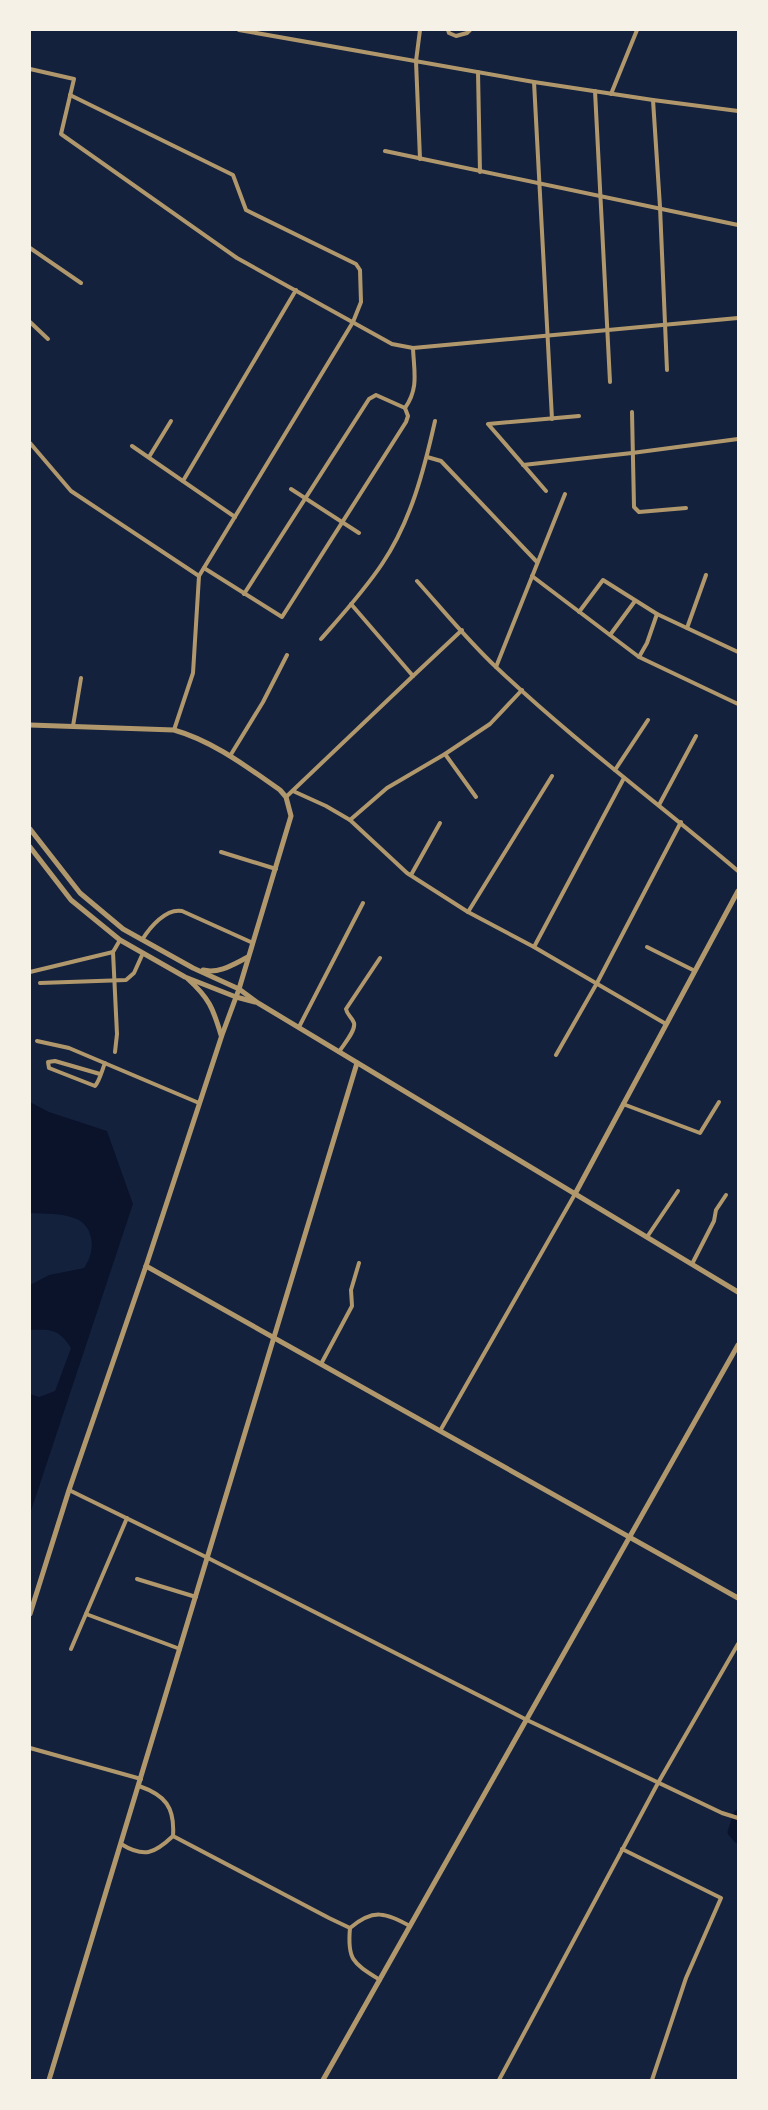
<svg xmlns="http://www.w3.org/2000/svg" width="768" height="2110" font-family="'PT Sans',sans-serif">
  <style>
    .water { fill: #0b132b }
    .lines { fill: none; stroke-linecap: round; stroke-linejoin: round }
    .canal { stroke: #0b132b; stroke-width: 9 }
    .minor { stroke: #b1986c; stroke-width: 4 }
    .tertiary { stroke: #b1986c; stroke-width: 5 }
  </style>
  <rect width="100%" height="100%" fill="#14213d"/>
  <path class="water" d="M30 1102 49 1112 107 1131 133 1204 30 1514V1394L39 1397 55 1391 71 1348C59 1329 51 1329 30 1330V1285L49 1275 84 1268C96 1252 95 1225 74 1218 61 1213 43 1214 30 1213Z"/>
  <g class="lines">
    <path class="canal" d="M738 1814 732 1832 738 1839"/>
    <g class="minor">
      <path d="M239 30 534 82 653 100 738 111"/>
      <path d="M448 30 449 33 456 36 467 33 470 30"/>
      <path d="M30 69 74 79 61 134 237 258 392 344 413 348 738 318"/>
      <path d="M478 72 480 172"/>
      <path d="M534 82 552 419"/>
      <path d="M595 91 610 382"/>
      <path d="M611 94 637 30"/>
      <path d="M70 95 233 175 246 210 356 264 360 270 361 302 353 322 199 576 193 673 174 730"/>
      <path d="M653 100 660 207 667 370"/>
      <path d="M385 151 738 225"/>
      <path d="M420 159 416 61 420 30"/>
      <path d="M30 248 81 283"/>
      <path d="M30 322 48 339"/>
      <path d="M632 412 634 507 639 512 686 508"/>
      <path d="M30 443 71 491 199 576"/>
      <path d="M132 446 235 517"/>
      <path d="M149 457 171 421"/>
      <path d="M427 457 441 461 537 562"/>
      <path d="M523 465 632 453 738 439"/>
      <path d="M183 481 296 290"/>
      <path d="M291 489 359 533"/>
      <path d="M546 491 488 424 579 416"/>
      <path d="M204 568 282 617 406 422 408 416 405 408C419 388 414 372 413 348"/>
      <path d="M532 576 639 657 738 704"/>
      <path d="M417 581C443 610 468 641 497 668 573 740 658 803 738 871"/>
      <path d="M244 594 369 399 376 395 405 408"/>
      <path d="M351 604 413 676 462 630"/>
      <path d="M579 612 603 580 657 614 738 652"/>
      <path d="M687 628 706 575"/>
      <path d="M610 635 635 601"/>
      <path d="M321 639C342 615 364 591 382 564 411 521 424 470 435 421"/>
      <path d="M639 657 647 643 657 614"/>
      <path d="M496 667 565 494"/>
      <path d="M522 690 490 724 445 754 387 788 350 820 407 873 468 912 534 947 666 1024"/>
      <path d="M73 726 81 678"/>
      <path d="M445 754 476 797"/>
      <path d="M230 756 263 702 287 655"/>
      <path d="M615 770 648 720"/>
      <path d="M293 791 326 806 350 820"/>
      <path d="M286 797 413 676"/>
      <path d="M659 805 696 736"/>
      <path d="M221 852 276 869"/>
      <path d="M411 875 440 823"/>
      <path d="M468 912 552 776"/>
      <path d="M142 940C150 927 166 908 182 911L253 943"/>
      <path d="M534 947 624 778"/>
      <path d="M647 947 695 971"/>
      <path d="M113 952 117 1034 115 1052"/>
      <path d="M30 972 113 952 120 940"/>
      <path d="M40 983 126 980 134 973 143 953"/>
      <path d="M299 1027 363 903"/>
      <path d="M37 1041 69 1048 199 1103"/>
      <path d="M339 1052C343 1045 356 1031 354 1023 352 1017 347 1015 346 1009L380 958"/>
      <path d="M556 1055 597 983 681 822"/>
      <path d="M100 1074 55 1061 48 1062 49 1068 95 1086C100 1080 102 1070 105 1063"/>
      <path d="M623 1104 700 1133 719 1102"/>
      <path d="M647 1237 678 1191"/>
      <path d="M692 1264 714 1221 716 1210 726 1195"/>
      <path d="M321 1364 352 1306 351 1290 359 1263"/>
      <path d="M440 1431 575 1194"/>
      <path d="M69 1490 208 1558 527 1720 722 1813 738 1818"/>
      <path d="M137 1579 196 1597"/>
      <path d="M86 1614 180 1649"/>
      <path d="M71 1649 127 1518"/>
      <path d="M30 1748 141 1779"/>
      <path d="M139 1786C165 1795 175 1807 173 1836L329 1918 350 1928C374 1908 385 1913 410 1926"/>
      <path d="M121 1844C144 1858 154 1854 173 1836"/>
      <path d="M622 1849 721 1898 686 1978 652 2080"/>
      <path d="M350 1928C347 1960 353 1963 380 1980"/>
      <path d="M499 2080 658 1783 738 1644"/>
    </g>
    <g class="tertiary">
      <path d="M30 725 174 730C213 741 247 767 280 790L286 797 291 816 239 989 222 1035 146 1266 69 1490 30 1614"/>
      <path d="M30 829 80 893 123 929 193 968 239 989 258 1003 738 1292"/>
      <path d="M30 847 71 900 120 940 185 977 236 997 255 1002"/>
      <path d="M203 970C219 974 234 964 248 957"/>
      <path d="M188 979C209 998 213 1008 221 1035"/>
      <path d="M575 1194 738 891"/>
      <path d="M146 1266 738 1598"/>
      <path d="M49 2080 357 1063"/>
      <path d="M323 2080 738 1345"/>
    </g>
  </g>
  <rect width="768" height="2110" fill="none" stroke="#f6f1e7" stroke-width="62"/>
</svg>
